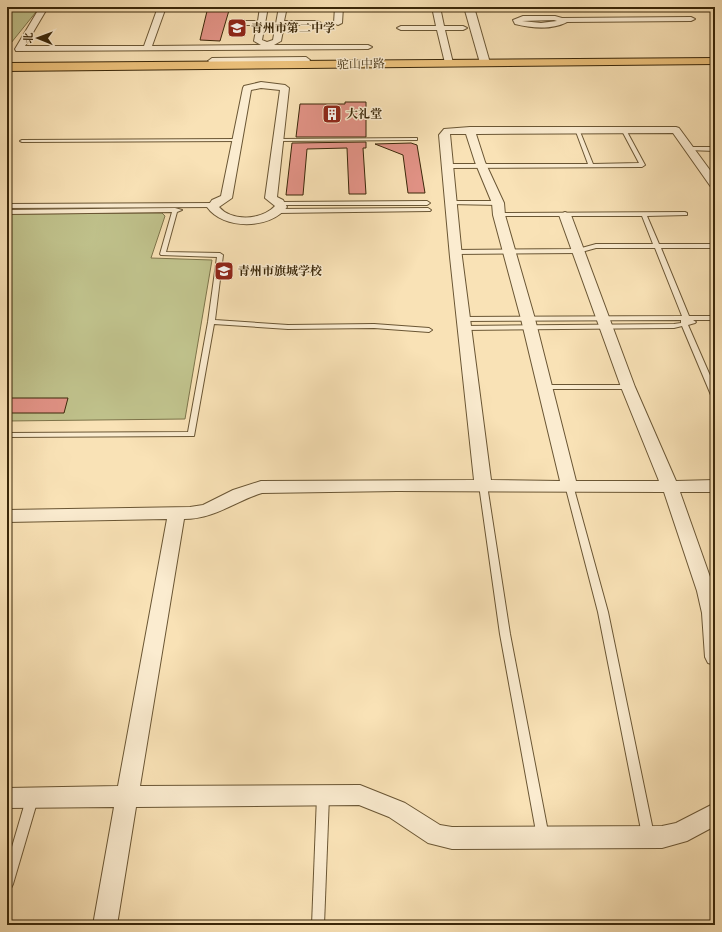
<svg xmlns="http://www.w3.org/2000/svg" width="722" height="932" font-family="'Sorts Mill Goudy','Noto Serif SC',serif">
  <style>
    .green { fill: #c0c28c; stroke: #7d744a }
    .building { fill: #e39387; stroke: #3a2709 }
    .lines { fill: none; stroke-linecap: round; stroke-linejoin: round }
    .service-casing { stroke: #6a5634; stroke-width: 2 }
    .minor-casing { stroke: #6a5634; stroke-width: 2 }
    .tertiary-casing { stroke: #6a5634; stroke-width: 2 }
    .primary-casing { stroke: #3a2709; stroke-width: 2 }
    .service { fill: #fbecd0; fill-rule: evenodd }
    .minor { fill: #fbecd0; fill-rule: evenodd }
    .tertiary { fill: #fbecd0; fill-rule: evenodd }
    .primary { fill: #ecc17b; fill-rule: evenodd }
    .labels { text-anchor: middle; stroke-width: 3; stroke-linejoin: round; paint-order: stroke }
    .far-poi-label { font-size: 12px; font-weight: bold; fill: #3a2709; stroke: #fbecd0; text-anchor: start }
    .far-street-label { font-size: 12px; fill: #3a2709; stroke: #fbecd0 }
  </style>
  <rect width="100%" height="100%" fill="#f9e2b6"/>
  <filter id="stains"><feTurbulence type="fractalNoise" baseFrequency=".005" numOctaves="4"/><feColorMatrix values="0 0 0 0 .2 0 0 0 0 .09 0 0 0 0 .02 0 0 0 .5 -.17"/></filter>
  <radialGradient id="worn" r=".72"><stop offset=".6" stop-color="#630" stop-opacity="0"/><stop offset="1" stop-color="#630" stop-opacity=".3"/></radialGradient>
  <g class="green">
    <path d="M7 7H40L11 43 7 44Z"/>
    <path d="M162 213 165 216 151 258 212 260 185 419 7 421V214Z"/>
  </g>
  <g class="building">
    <path d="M208 7H230L220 41 200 40Z"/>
    <path d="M345 102H366V137H296L300 104H345Z"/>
    <path d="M366 142V148H363L366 194H349L347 148 307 149 303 195H286L292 143Z"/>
    <path d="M411 143 417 145 425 193H408L403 155 375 144Z"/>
    <path d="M7 398H68L64 413H7Z"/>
  </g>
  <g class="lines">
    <defs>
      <g id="service">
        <path d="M575 128 579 129 593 164 639 163 621 129 625 128 645 165 642 167 447 168 444 166 447 164H588L575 129Z"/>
        <path d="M415 138H417V140L279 141 277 140 279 139Z"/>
        <path d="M237 139H239V141L22 142 20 141 22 140Z"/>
        <path d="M690 147H715V151L688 150V148Z"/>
        <path d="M451 201H498L501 203 498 205 449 204 448 203Z"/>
        <path d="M280 202 427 201 430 203 427 205H278L277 204Z"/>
        <path d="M7 204 215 203 218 205 215 207 7 208Z"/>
        <path d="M175 208 182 210 177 212 166 252 220 253 223 255 215 320 288 325 374 324 429 328 432 330 429 332 374 328 288 329 214 324 194 436 7 437V433L188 432 208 322 217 257 161 255 160 254 172 212 7 214V210Z"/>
        <path d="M428 208 431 210 430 211 278 213 275 211 278 209Z"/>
        <path d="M685 212 687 213V215L647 216 659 244H715V248H661L689 316H715V320H693L696 322 695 323 688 325 715 387V397L711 395 682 326 674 328 464 330 461 328 464 326 674 324 681 323V320L463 321 460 319 463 317 682 316 655 248H596L578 253 455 254 452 252 455 250 578 249 596 244H653L642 216H497V214L499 213Z"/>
        <path d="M542 385H628L632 387 628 389H545L541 387Z"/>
        <path d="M483 482 487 485 510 634 549 837 547 841 543 842 539 841 537 837 500 634 479 485Z"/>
        <path d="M569 482 573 485 608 612 654 835 652 839 648 840 644 839 642 835 598 612 565 485Z"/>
        <path d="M323 791 327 792 329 796 324 925H312L317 796 319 792Z"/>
        <path d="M32 794 36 795 38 799 13 884 11 888 7 890V864L26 799 28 795Z"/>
      </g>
      <g id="minor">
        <path d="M40 7H48L25 46H144L158 7H166L152 46 261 45 254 41 257 25H235L231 23 235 21H258L260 7H268L262 40 267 42 273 40 279 7H287L284 21H317L321 23 317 25H284L281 41 274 45H368L372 47 368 49 16 51 15 49Z"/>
        <path d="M335 7H343L342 23 338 25 334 23Z"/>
        <path d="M432 7H440L444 26H463L467 28 463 30H445L453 63 452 65 449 66 445 63 437 30H401L397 28 401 26H436Z"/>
        <path d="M523 16H555L562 18 691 17 695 19 691 21 567 22C552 30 531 28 515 24L513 20ZM554 20 557 21 541 23 522 21Z"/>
        <path d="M306 57 310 60 309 62 212 64 208 61 212 58Z"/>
        <path d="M261 82 285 85 289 88 277 197 283 200 287 207C270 230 223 230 207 207L212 200 221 196 243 88 244 86ZM261 88 280 90 265 198 275 206C262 220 232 222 219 207L232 198 251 90Z"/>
        <path d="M470 127H676L679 128 715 177V188L711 187 673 133 476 134 485 162 504 203 505 215 535 319 576 481H659L621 387 559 215 565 212 571 215 635 387 676 481 715 480V492H680L715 591V665L708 663 705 657 702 613 697 591 664 492 397 491 262 493C233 502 215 519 184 519L140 786 360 785 405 803 440 825 452 827 662 826 676 823 715 803V826L687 841 662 848 452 849 428 843 389 817 359 805 136 807 117 925H93L114 807 7 808V788L118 786 167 519 7 522V510L190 507 203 505 233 490 261 481 474 480 450 257 439 135 444 129ZM450 134H466L475 162 492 203 493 215 521 319 560 481 491 480 462 257Z"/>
      </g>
      <path id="tertiary" d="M464 7H474L490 63 489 65 485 66 480 63Z"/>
      <path id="primary" d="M715 58V64L7 71V63Z"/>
    </defs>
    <use href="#service" class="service-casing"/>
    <use href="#minor" class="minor-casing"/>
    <use href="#tertiary" class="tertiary-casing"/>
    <use href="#primary" class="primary-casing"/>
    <use href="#service" class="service"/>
    <use href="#minor" class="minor"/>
    <use href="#tertiary" class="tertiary"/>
    <use href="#primary" class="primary"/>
  </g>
  <defs>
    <symbol id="school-square" viewBox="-11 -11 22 22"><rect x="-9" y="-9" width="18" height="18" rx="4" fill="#8f2418" stroke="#fbecd0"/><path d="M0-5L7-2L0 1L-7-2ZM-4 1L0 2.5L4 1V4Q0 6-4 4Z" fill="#fff"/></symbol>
    <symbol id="building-square" viewBox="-11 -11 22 22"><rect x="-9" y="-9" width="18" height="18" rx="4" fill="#8f2418" stroke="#fbecd0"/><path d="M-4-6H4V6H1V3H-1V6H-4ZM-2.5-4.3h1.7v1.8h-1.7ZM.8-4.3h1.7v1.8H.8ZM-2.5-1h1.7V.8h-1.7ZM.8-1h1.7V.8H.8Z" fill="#fff"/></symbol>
  </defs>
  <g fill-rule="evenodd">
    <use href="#school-square" x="226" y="17" width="22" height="22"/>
    <use href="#building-square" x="321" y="103" width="22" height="22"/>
    <use href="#school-square" x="213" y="260" width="22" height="22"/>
  </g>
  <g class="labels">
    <g class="far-poi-label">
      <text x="251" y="32">青州市第二中学</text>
      <text x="346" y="118">大礼堂</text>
      <text x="238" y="275">青州市旗城学校</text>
    </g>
    <g class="far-street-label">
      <text transform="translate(361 64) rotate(-1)" y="4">驼山中路</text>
    </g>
  </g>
  <rect width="722" height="932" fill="none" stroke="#f9e2b6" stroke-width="24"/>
  <rect x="8" y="8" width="706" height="916" fill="none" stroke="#3a2709" stroke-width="2"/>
  <rect x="12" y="12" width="698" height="908" fill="none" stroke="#3a2709"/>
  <g transform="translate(38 38) rotate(271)" stroke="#fbecd0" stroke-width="3" paint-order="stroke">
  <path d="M0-3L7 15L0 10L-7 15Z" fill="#3a2709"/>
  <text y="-6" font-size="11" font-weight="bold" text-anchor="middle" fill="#3a2709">北</text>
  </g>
  <rect width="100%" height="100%" filter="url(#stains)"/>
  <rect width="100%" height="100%" fill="url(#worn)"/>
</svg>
